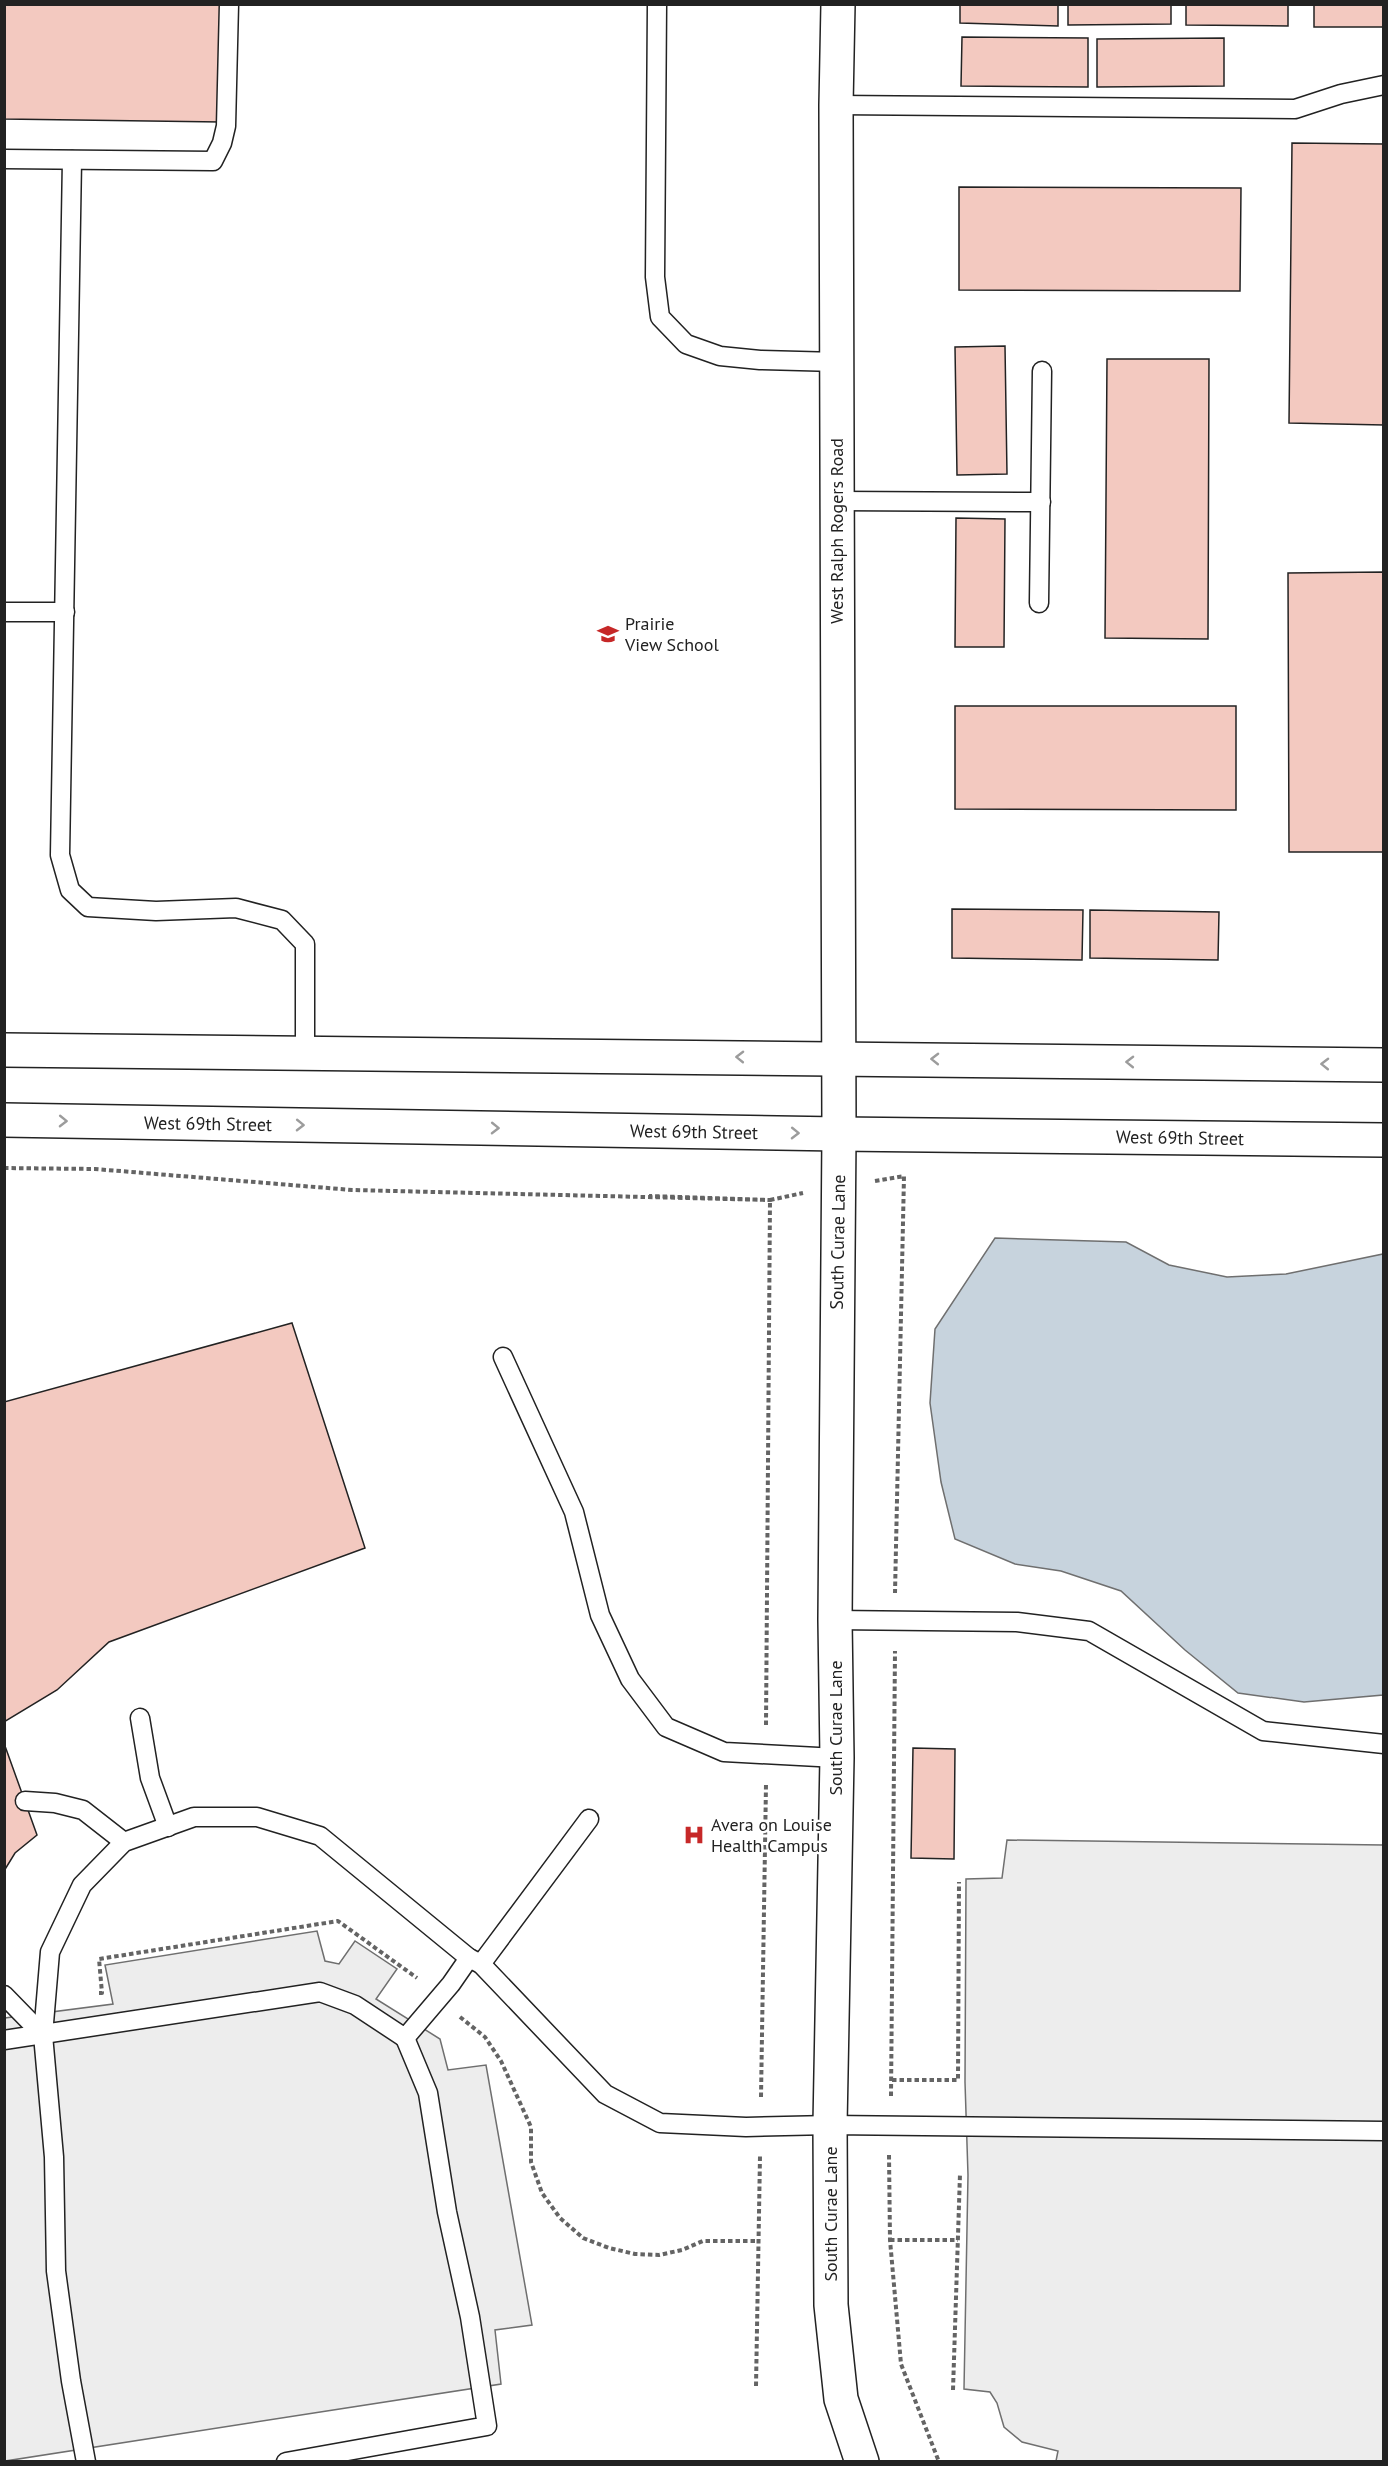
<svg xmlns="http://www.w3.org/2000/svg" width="1388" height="2466" font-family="'PT Sans',sans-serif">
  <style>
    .parking { fill: #ededed; stroke: #6f6f6f; stroke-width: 1.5 }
    .water { fill: #c7d3dd; stroke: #6f6f6f; stroke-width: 1.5 }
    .building { fill: #f3c9c0; stroke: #222; stroke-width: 1.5 }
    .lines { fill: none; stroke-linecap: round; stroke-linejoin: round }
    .service-casing { stroke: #222; stroke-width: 21 }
    .minor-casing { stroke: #222; stroke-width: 36 }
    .tertiary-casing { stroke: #222; stroke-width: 36 }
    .secondary-casing { stroke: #222; stroke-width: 36 }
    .path { stroke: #646464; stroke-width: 4; stroke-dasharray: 4.5 3; stroke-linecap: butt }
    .service { stroke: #fff; stroke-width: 18 }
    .minor { stroke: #fff; stroke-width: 33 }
    .tertiary { stroke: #fff; stroke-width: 33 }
    .secondary { stroke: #fff; stroke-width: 33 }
    .oneway { stroke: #9c9c9c }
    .labels { text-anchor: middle; stroke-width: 4.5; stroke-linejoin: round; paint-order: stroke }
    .street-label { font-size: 18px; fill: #222; stroke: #fff }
    .poi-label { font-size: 18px; fill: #222; stroke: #fff; text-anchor: start }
  </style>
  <rect width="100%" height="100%" fill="#fff"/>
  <g class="parking">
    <path d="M1007 1840 1383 1845V2461H1056L1058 2451 1022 2442 1004 2427 997 2403 990 2392 964 2389 968 2175 965 2082 966 1879 1002 1878Z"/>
    <path d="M317 1931 325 1961 339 1964 355 1941 397 1969 376 1999 440 2039 448 2070 486 2065 532 2325 495 2330 501 2384 5 2461V2018L113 2004 105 1965Z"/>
  </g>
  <path class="water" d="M995 1238 1126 1242 1169 1265 1227 1277 1286 1274 1383 1254V1695L1304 1702 1238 1693 1185 1650 1121 1591 1061 1571 1015 1564 955 1539 941 1482 930 1403 935 1329Z"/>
  <g class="building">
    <path d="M4 4H223L221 122 4 119Z"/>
    <path d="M960 4H1058V26L960 23Z"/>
    <path d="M1068 4H1171V24L1068 25Z"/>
    <path d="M1186 4H1288V26L1186 25Z"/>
    <rect x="1314" y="4" width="70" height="23"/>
    <path d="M962 37 1088 38V87L961 86Z"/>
    <path d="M1224 38V86L1097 87V39Z"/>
    <path d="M1292 143 1384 144V425L1289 423Z"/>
    <path d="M959 187 1241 188 1240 291 959 290Z"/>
    <path d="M1005 346 1007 474 957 475 955 347Z"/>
    <path d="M1107 359H1209L1208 639 1105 638Z"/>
    <path d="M956 518 1005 519 1004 647H955Z"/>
    <path d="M1384 572V852H1289L1288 573Z"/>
    <path d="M955 706H1236V810L955 809Z"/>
    <path d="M952 909 1083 910 1082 960 952 958Z"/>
    <path d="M1090 910 1219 912 1218 960 1090 958Z"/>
    <path d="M292 1323 365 1548 109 1642 57 1690 4 1722V1402Z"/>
    <path d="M5 1746 37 1835 15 1853 4 1871Z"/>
    <path d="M913 1748 955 1749 954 1859 911 1858Z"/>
  </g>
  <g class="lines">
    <defs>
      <g id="service">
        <path d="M657 4 655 277 660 317 686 344 720 356 760 360 837 362"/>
        <path d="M836 105 1295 109 1341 94 1384 85"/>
        <path d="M4 159 213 161 222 143 226 126 229 4"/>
        <path d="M72 160 60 855 70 890 88 907 156 911 236 908 282 920 305 944V1053"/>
        <path d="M837 501 1041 502"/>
        <path d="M1039 603 1042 371"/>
        <path d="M4 612H65"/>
        <path d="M503 1357 574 1512 600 1615 630 1679 666 1727 724 1752 837 1758"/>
        <path d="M835 1620 1017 1622 1089 1631 1263 1731 1384 1744"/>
        <path d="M140 1718 150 1778 168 1827"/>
        <path d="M25 1801 55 1803 83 1810 124 1842"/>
        <path d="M481 1964 589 1819"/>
        <path d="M4 1995 43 2035"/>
        <path d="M4 2040 320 1992 355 2005 405 2038 451 1984 469 1958"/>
        <path d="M86 2462 71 2381 56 2271 54 2157 43 2035 50 1952 82 1885 124 1842 194 1817H257L320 1836 469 1958 481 1964 605 2094 660 2123 746 2127 830 2125 1384 2131"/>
        <path d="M286 2462 487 2426 470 2317 447 2212 428 2093 405 2038"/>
      </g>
      <path id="minor" d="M839 1134 835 1620 837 1758 830 2125 831 2305 841 2399 862 2462"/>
      <path id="tertiary" d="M838 4 836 105 839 1134"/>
      <g id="secondary">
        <path d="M4 1050 1384 1065"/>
        <path d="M4 1120 839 1134 1384 1140"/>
      </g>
    </defs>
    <use href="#service" class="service-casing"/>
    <use href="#minor" class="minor-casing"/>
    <use href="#tertiary" class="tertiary-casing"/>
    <use href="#secondary" class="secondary-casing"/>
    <g class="path">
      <path d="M4 1168 95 1169 352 1190 770 1200 649 1196"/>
      <path d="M875 1181 904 1176 895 1593"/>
      <path d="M766 1725 770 1200 803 1193"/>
      <path d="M99 1993H102L99 1959 338 1921 417 1978"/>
      <path d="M460 2017 485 2037 501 2061 531 2127V2162L542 2193 560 2218 583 2238 609 2248 635 2254 659 2255 682 2250 703 2241H758"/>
      <path d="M892 2080H958L959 1882"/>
      <path d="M891 2096 895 1651"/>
      <path d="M761 2097 766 1784"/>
      <path d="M889 2155 890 2240 901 2364 939 2462"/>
      <path d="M890 2240H958"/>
      <path d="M756 2386 760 2156"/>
      <path d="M953 2390 960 2174"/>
    </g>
    <use href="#service" class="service"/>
    <use href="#minor" class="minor"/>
    <use href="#tertiary" class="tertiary"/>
    <use href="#secondary" class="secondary"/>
  </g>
  <defs><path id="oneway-chevron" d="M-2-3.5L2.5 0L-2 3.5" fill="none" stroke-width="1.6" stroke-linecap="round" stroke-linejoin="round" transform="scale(1.5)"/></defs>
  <g class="oneway">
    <use href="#oneway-chevron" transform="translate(740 1057) rotate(-179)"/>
    <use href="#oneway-chevron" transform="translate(935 1059) rotate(-179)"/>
    <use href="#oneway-chevron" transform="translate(1130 1062) rotate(-179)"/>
    <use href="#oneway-chevron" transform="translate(1325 1064) rotate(-179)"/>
    <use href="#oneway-chevron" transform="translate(63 1121) rotate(1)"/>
    <use href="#oneway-chevron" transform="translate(300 1125) rotate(1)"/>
    <use href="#oneway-chevron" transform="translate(495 1128) rotate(1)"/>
    <use href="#oneway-chevron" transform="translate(795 1133) rotate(1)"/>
  </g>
  <defs>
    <symbol id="school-bare" viewBox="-9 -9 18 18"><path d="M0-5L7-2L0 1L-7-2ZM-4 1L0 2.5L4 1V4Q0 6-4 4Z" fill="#c62828" stroke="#fff" stroke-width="2.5" paint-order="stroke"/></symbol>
    <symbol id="hospital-bare" viewBox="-9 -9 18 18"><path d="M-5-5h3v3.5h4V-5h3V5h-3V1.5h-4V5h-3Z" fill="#c62828" stroke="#fff" stroke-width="2.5" paint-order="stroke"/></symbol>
  </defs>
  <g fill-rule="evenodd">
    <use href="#school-bare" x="593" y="619" width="30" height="30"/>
    <use href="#hospital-bare" x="679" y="1820" width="30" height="30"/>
  </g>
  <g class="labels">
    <g class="street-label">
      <text transform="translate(837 531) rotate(-90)" y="6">West Ralph Rogers Road</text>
      <text transform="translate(208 1124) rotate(1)" y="6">West 69th Street</text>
      <text transform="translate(694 1132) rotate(1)" y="6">West 69th Street</text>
      <text transform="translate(1180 1138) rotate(1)" y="6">West 69th Street</text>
      <text transform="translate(838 1242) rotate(-89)" y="6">South Curae Lane</text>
      <text transform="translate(836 1728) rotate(-90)" y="6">South Curae Lane</text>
      <text transform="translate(831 2214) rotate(-90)" y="6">South Curae Lane</text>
    </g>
    <g class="poi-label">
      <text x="625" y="630">Prairie<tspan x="625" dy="21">View School</tspan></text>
      <text x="711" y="1831">Avera on Louise<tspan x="711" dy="21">Health Campus</tspan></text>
    </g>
  </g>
  <rect width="1388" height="2466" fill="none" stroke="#222222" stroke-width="12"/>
</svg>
